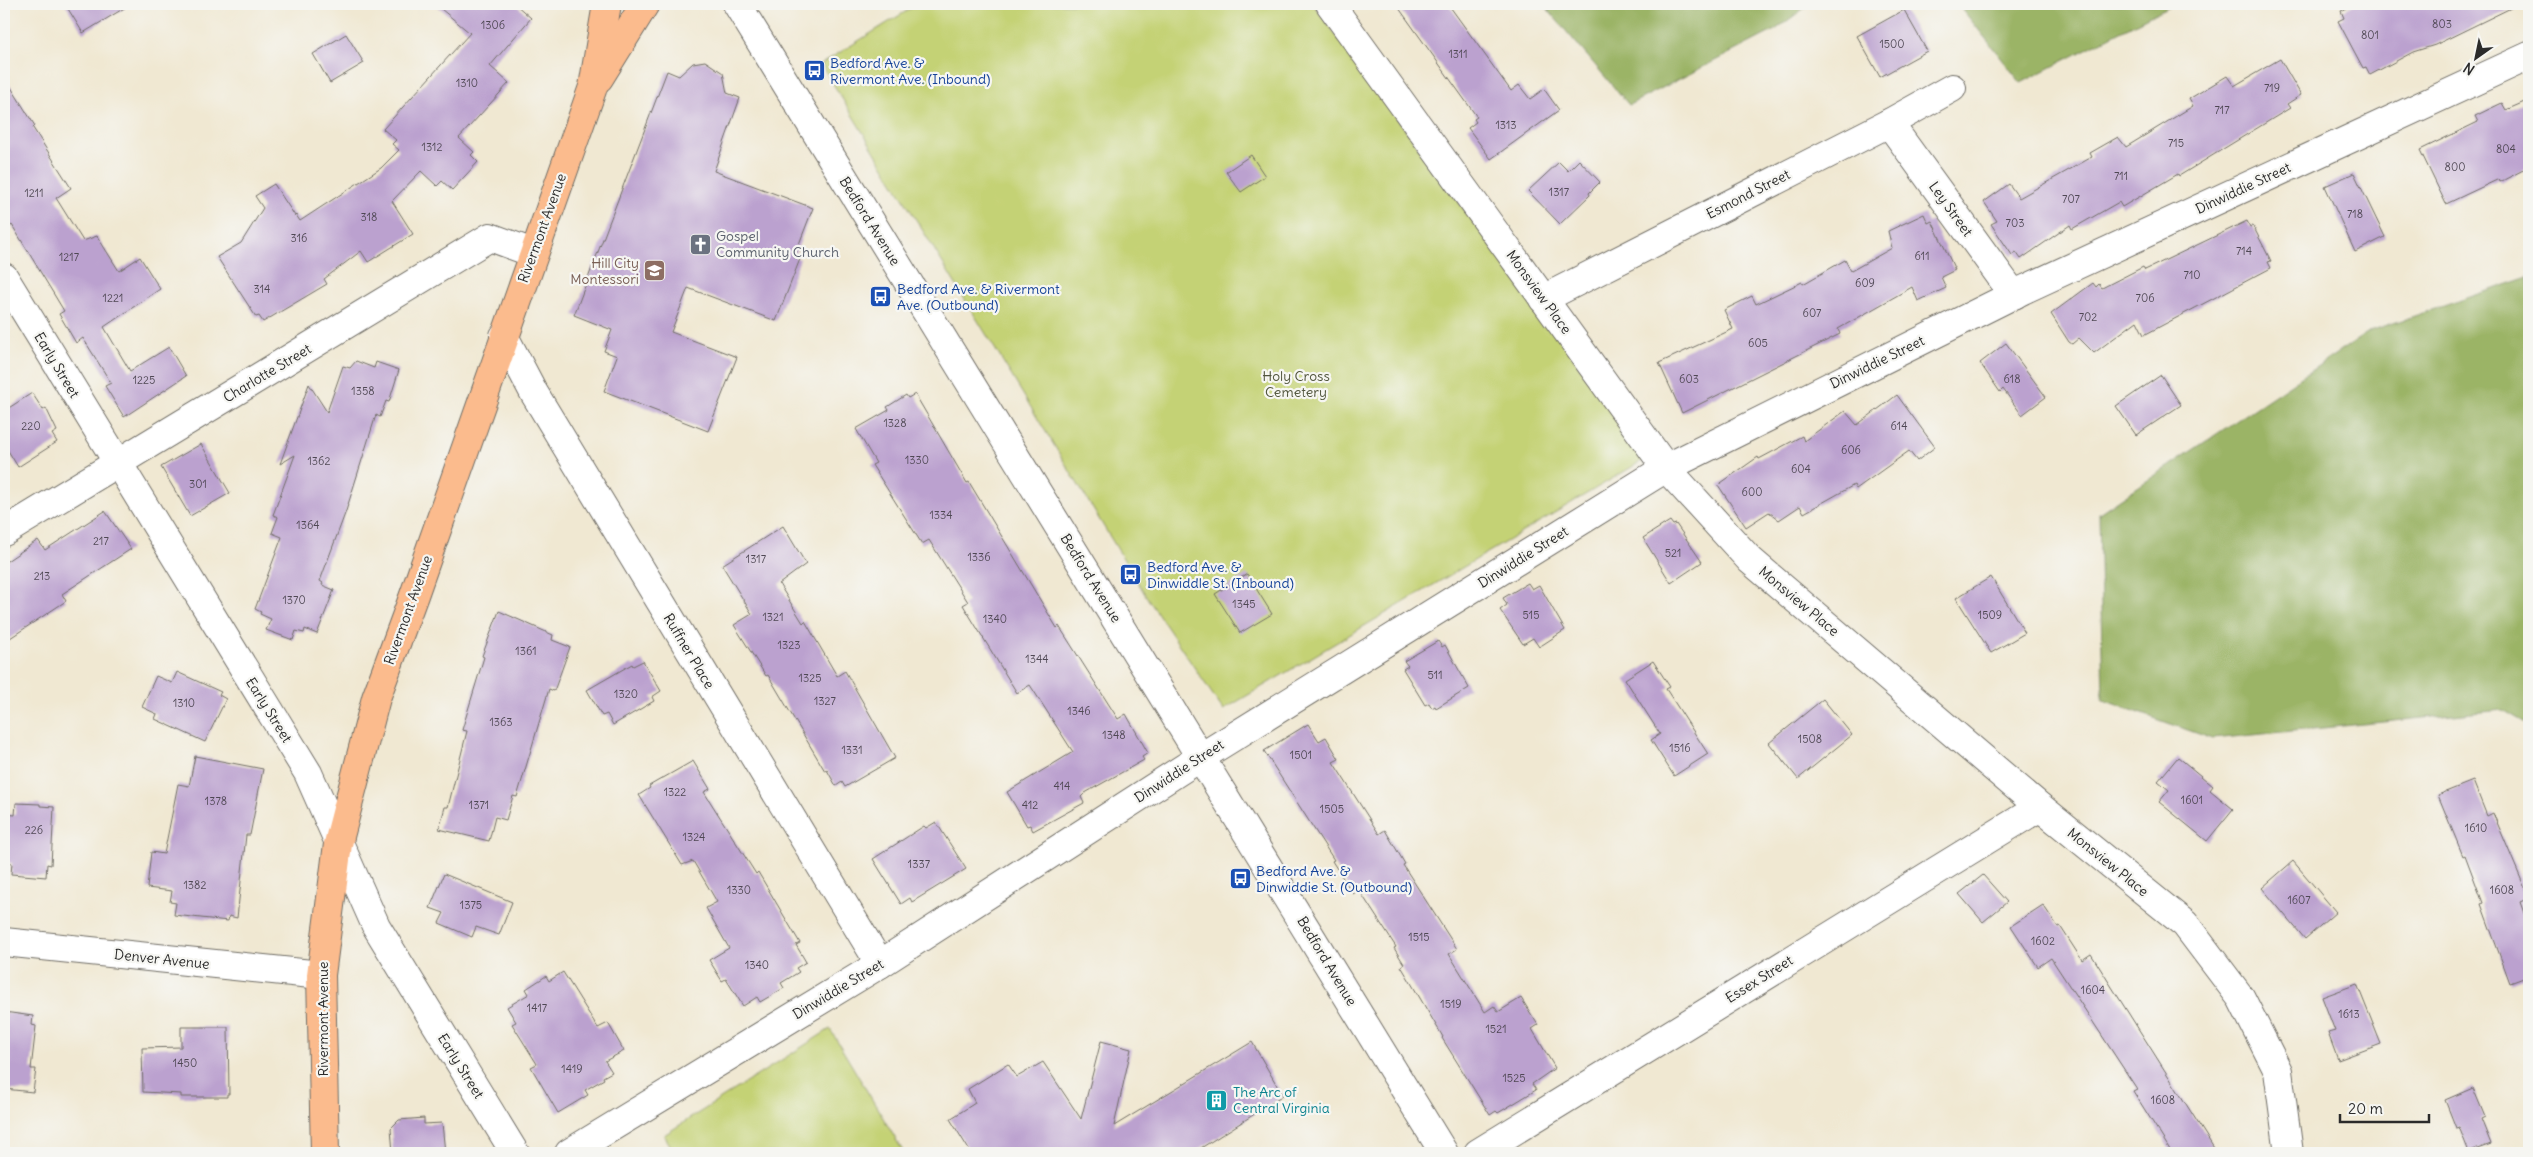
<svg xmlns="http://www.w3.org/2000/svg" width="2533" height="1157" font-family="Delius,sans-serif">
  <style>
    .green { fill: #c4d274; stroke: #787e50 }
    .forest { fill: #9bb466; stroke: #637048 }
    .building { fill: #bba1cf }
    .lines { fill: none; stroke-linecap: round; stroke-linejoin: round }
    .minor-casing { stroke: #706d65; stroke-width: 30 }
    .major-casing { stroke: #706d65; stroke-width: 30 }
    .minor { stroke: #fff; stroke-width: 28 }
    .major { stroke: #fbbb8d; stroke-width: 28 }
    .labels { text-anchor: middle; stroke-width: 4.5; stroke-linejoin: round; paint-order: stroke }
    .number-label { font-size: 11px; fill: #4f4854 }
    .transit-label { font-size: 14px; fill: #164399; stroke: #f6f6f2; text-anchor: start }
    .street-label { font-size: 14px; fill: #2b2b2b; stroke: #f6f6f2 }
    .worship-label { font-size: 14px; fill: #5b616d; stroke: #f6f6f2; text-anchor: start }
    .education-label { font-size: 14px; fill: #785e54; stroke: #f6f6f2; text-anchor: end }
    .park-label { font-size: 14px; fill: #51553d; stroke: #f6f6f2 }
    .culture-label { font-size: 14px; fill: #0d838f; stroke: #f6f6f2; text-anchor: start }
  </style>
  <rect width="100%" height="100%" fill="#f6f6f2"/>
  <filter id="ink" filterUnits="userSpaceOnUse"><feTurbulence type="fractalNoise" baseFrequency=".02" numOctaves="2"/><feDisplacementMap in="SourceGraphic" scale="10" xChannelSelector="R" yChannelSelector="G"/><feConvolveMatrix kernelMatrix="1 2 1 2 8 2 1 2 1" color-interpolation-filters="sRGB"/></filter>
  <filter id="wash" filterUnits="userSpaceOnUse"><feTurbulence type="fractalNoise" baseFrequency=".0096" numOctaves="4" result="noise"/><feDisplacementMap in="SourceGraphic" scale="20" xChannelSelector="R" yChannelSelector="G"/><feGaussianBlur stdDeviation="1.12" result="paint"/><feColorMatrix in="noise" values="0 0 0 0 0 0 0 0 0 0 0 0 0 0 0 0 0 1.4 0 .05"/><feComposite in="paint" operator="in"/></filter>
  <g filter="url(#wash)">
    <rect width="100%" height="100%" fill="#f0e8d2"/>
    <g class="green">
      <path d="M918 4H1313L1647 458 1223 710 1148 599 821 64Z"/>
      <path d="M830 1029 904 1153H675L664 1135Z"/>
    </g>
    <g class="forest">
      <path d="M1543 4H1810L1775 30 1629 105Z"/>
      <path d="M1958 4H2173L2021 83Z"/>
      <path d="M2529 277V725L2503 710 2213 739 2103 700 2099 513 2370 331Z"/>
    </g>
    <g id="blocks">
      <g class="building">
        <path d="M65 4H131L83 33Z"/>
        <path d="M435 4H515L531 18 490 66 509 83 459 138 474 152 471 155 478 162 452 190 442 181 437 186 421 171 392 201 413 234 368 262 361 251 324 279 327 284 263 322 259 316 256 317 217 257 241 243 263 208 255 196 274 184 295 216 296 215 300 221 381 168 399 150 392 144 396 140 383 129 470 33Z"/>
        <path d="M1396 4H1448L1511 91 1519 85 1530 99 1544 89 1559 110 1491 159 1468 128 1476 122 1474 119 1477 117Z"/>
        <path d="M2355 4H2519L2435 45 2413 52 2370 75 2366 67 2363 68 2338 21 2344 18 2341 11Z"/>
        <path d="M1904 10 1927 51 1880 77 1857 36Z"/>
        <path d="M346 34 364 63 330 83 313 54Z"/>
        <path d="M2280 59 2301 95 2287 104 2290 108 2179 176 2178 174 2122 207 2119 202 2072 229 2070 225 2021 259 2016 252 2012 255 1991 224 1997 221 1984 202 2009 184 2019 198 2092 157 2090 153 2118 137 2126 147 2193 106 2189 99 2227 76 2234 86Z"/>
        <path d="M705 61 723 73 727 93 740 98 714 171 813 208 794 257 800 259 776 321 688 288 671 332 737 357 708 431 604 391 617 356 604 351 612 330 574 315 667 71 679 76 693 63Z"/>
        <path d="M4 76 35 126 33 128 71 188 56 198 83 241 97 236 119 271 140 257 160 289 104 327 130 371 169 347 186 376 124 417 105 386 111 383 83 338 76 343 59 314 64 311 12 225 4 231Z"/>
        <path d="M2529 100V167L2500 182 2499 179 2446 204 2420 150 2478 122 2475 116 2502 103 2506 110Z"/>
        <path d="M1251 155 1265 176 1241 192 1226 172Z"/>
        <path d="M1579 160 1600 182 1589 193 1590 195 1560 224 1528 191 1559 162 1568 171Z"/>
        <path d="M2354 173 2385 237 2355 252 2325 186Z"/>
        <path d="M1924 214 1928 223 1932 221 1955 270 1941 277 1946 288 1918 301 1912 287 1838 329 1840 334 1682 413 1659 363 1733 329 1724 310 1752 296 1756 304 1802 282 1803 284 1845 260 1851 271 1892 248 1888 231Z"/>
        <path d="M2247 221 2250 227 2253 226 2271 261 2268 262 2271 268 2144 335 2137 321 2094 353 2079 338 2072 344 2069 342 2051 314 2093 283 2096 287 2099 284 2102 288 2143 267 2145 270Z"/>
        <path d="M2006 343 2046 397 2022 415 2003 389 2000 392 1980 363Z"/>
        <path d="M356 361 374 368 376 362 399 370 389 402 386 401 380 417 376 415 346 511 320 581 323 583 322 585 334 590 317 634 305 629 304 633 296 631 293 640 266 630 271 619 260 614 261 612 255 609 282 537 272 533 278 517 273 515 295 455 280 464 309 384 327 412 343 366 350 368Z"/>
        <path d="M2161 375 2181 405 2136 435 2116 406Z"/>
        <path d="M32 393 43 410 46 408 57 431 52 434 57 442 18 467 4 444V411Z"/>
        <path d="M915 394 967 483 969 482 1057 628 1059 626 1118 719 1126 714 1148 753 1142 757 1144 760 1085 793 1081 797 1084 803 1033 831 1030 825 1027 826 1007 792 1073 752 1030 685 1017 693 963 605 968 602 929 540 922 544 872 465 876 463 856 429 889 410 887 407 906 395 908 398Z"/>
        <path d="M1897 395 1935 447 1917 461 1909 451 1856 489 1854 485 1804 513 1800 506 1779 520 1769 512 1746 527 1718 485 1758 457 1759 459 1802 436 1804 441 1845 411 1857 425Z"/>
        <path d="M201 444 230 493 190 516 161 467Z"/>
        <path d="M105 511 131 549 62 594 66 601 4 642V563L38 540 45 550Z"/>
        <path d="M1670 521 1673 525 1676 524 1702 562 1671 583 1643 538Z"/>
        <path d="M783 526 806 564 779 584 803 623 805 621 837 676 845 671 895 758 845 787 842 782 836 786 827 770 825 771 768 675 766 676 734 625 752 614 722 565Z"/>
        <path d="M1247 574 1272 614 1240 633 1215 594Z"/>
        <path d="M1991 577 2025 633 1991 653 1956 598Z"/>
        <path d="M1528 583 1532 589 1539 585 1565 630 1539 647 1533 638 1523 644 1500 610 1507 605 1503 598Z"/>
        <path d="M499 611 553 635 552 640 570 647 554 691 549 689 517 797 513 796 506 820 495 817 489 841 439 829 445 807H448L467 731 462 730 484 657 482 656Z"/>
        <path d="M1438 641 1442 647 1445 645 1469 688 1436 708 1435 706 1432 708 1429 703 1425 705 1403 669 1408 666 1404 661Z"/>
        <path d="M643 661 661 691 652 697 654 701 613 725 607 714 602 716 587 690 632 664 633 666Z"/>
        <path d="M1653 661 1670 687 1666 689 1708 754 1674 776 1651 740 1660 734 1625 679Z"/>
        <path d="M177 672 221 692 219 695 226 699 205 742 155 719 157 714 142 707 156 676 172 683Z"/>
        <path d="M1823 699 1852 735 1798 779 1769 743Z"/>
        <path d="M1308 724 1319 741 1326 737 1339 759 1333 762 1379 834 1385 830 1405 864 1403 865 1457 949 1449 954 1485 1012 1494 1006 1498 1012 1521 998 1538 1025 1532 1029 1555 1068 1532 1084 1536 1090 1498 1113 1496 1111 1490 1115 1442 1038 1443 1037 1401 966 1404 964 1394 948 1396 947 1359 890 1353 894 1332 861 1334 860 1264 751Z"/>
        <path d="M195 756 263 769 250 835H246L237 918 229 916 228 921 174 915 176 903 170 902 172 891 147 888 151 852 164 854 178 784 189 786Z"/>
        <path d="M2178 757 2213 786 2210 790 2233 809 2207 841 2159 802 2169 790 2158 781Z"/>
        <path d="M693 761 710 789 704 792 756 874 758 872 800 943 796 945 806 962 796 968 799 972 781 983 784 988 760 1002 757 997 743 1006 726 979 722 981 709 960 729 948 706 908 717 902 693 861 682 865 639 795 650 788 649 786Z"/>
        <path d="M2473 781 2487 816 2493 813 2529 898 2520 902 2529 927V976L2510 983 2481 904 2483 903 2465 855 2463 856 2438 795Z"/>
        <path d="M16 803 40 804V806L54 807 51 865 47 864 46 877 11 874 12 863 4 862V814L15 815Z"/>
        <path d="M936 822 966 869 912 902 910 898 901 904 873 859 924 826 926 828Z"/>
        <path d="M2293 861 2336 912 2305 939 2262 888Z"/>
        <path d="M444 874 512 902 499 935 476 927 472 937 439 923 444 913 430 908Z"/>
        <path d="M1983 875 2007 902 1983 922 1959 894Z"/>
        <path d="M2043 905 2058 927 2060 926 2082 960 2091 954 2217 1153H2172L2133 1091 2137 1089 2051 958 2038 967 2011 926Z"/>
        <path d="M563 972 598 1028 608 1023 624 1051 605 1061 612 1072 603 1077 604 1079 585 1090 588 1095 558 1113 531 1067 537 1064 512 1024 516 1022 507 1007 529 994 526 989 546 976 549 981Z"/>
        <path d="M2357 984 2381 1044 2338 1060 2328 1033 2335 1031 2322 997Z"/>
        <path d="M4 1012 33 1016 32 1025 36 1026 31 1069H36L33 1092 4 1089Z"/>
        <path d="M181 1027H228L229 1094H227V1097H181V1094L143 1092 142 1048 181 1047Z"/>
        <path d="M1101 1041 1131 1049 1114 1126 1252 1042 1283 1096 1193 1153H971L950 1119 975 1103 968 1089 1008 1064 1017 1077 1043 1062 1081 1119Z"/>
        <path d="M2473 1088 2485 1117 2481 1119 2491 1144 2469 1152 2459 1127 2456 1128 2445 1100Z"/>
        <path d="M424 1118V1124L442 1123 445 1153H393L391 1128 399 1120Z"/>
      </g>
    </g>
  </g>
  <g filter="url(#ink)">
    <use href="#blocks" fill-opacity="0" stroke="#706d65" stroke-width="1"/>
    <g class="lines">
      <defs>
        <g id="minor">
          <path d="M737 4 1444 1153"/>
          <path d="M1330 4 1666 468 1750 560 2040 807 2185 924 2241 998 2278 1071 2289 1153"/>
          <path d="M1889 123 2014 295"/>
          <path d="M4 277 308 773 376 926 515 1153"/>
          <path d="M1543 299 1889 123 1952 88"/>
          <path d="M504 336 534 393 880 964"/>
          <path d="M4 532 490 237 533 253"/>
          <path d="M4 942 321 975"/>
          <path d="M569 1153 880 964 1201 757 1666 468 2023 290 2529 56"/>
          <path d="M1478 1153 2040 807"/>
        </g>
        <g id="major">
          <path d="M599 78 645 4"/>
          <path d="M325 1153 321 975 338 844 376 698 414 595 593 87 607 4"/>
        </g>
      </defs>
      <use href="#minor" class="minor-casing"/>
      <use href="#major" class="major-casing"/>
      <use href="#minor" class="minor"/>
      <use href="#major" class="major"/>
    </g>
  </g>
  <defs>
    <symbol id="bus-square" viewBox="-11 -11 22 22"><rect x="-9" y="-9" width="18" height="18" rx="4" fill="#1a4fb4" stroke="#f6f6f2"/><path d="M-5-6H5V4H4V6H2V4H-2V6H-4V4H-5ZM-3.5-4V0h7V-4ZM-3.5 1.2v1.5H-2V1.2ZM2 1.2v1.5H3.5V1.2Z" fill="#fff"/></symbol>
    <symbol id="church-square" viewBox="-11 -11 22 22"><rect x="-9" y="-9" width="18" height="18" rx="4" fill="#6b7280" stroke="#f6f6f2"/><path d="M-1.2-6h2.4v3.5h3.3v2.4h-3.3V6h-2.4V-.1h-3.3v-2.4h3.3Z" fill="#fff"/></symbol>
    <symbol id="school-square" viewBox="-11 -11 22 22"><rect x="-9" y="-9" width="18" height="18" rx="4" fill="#8d6e63" stroke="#f6f6f2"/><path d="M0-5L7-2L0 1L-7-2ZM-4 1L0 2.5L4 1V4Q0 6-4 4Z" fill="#fff"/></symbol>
    <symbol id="building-square" viewBox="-11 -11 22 22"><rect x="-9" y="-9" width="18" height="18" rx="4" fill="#0f9aa8" stroke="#f6f6f2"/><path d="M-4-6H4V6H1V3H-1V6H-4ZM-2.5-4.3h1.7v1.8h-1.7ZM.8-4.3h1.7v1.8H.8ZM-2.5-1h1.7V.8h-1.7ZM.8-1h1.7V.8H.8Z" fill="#fff"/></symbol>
  </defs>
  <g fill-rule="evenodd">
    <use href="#bus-square" x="802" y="58" width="25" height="25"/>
    <use href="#church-square" x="688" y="232" width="25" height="25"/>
    <use href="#school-square" x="642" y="258" width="25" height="25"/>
    <use href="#bus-square" x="868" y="284" width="25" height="25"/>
    <use href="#bus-square" x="1118" y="562" width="25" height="25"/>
    <use href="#bus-square" x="1228" y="866" width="25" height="25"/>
    <use href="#building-square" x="1204" y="1088" width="25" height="25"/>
  </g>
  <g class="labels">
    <g class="number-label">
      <text x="2442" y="28">803</text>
      <text x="493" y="29">1306</text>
      <text x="2370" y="39">801</text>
      <text x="1892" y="48">1500</text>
      <text x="1458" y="58">1311</text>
      <text x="467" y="87">1310</text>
      <text x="2272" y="92">719</text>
      <text x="2222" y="114">717</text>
      <text x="1506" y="129">1313</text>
      <text x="2176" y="147">715</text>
      <text x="432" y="151">1312</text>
      <text x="2506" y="153">804</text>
      <text x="2455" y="171">800</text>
      <text x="2121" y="180">711</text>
      <text x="1559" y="196">1317</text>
      <text x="34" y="197">1211</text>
      <text x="2071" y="203">707</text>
      <text x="2355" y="218">718</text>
      <text x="369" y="221">318</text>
      <text x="2015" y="227">703</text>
      <text x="299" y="242">316</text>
      <text x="2244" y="255">714</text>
      <text x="1922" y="260">611</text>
      <text x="69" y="261">1217</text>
      <text x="2192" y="279">710</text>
      <text x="1865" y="287">609</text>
      <text x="262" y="293">314</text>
      <text x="113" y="302">1221</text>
      <text x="2145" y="302">706</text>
      <text x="1812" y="317">607</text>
      <text x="2088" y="321">702</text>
      <text x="1758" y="347">605</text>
      <text x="1689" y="383">603</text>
      <text x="2012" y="383">618</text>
      <text x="144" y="384">1225</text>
      <text x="363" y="395">1358</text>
      <text x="895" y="427">1328</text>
      <text x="31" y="430">220</text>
      <text x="1899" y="430">614</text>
      <text x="1851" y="454">606</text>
      <text x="917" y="464">1330</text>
      <text x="319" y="465">1362</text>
      <text x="1801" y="473">604</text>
      <text x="198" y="488">301</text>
      <text x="1752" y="496">600</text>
      <text x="941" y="519">1334</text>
      <text x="308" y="529">1364</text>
      <text x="101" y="545">217</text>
      <text x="1673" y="557">521</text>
      <text x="979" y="561">1336</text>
      <text x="756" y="563">1317</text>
      <text x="42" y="580">213</text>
      <text x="294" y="604">1370</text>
      <text x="1244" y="608">1345</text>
      <text x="1531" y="619">515</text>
      <text x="1990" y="619">1509</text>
      <text x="773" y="621">1321</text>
      <text x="995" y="623">1340</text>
      <text x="789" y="649">1323</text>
      <text x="526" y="655">1361</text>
      <text x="1037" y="663">1344</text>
      <text x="1435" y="679">511</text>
      <text x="810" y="682">1325</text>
      <text x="626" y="698">1320</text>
      <text x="825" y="705">1327</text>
      <text x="184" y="707">1310</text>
      <text x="1079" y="715">1346</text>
      <text x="501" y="726">1363</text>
      <text x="1114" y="739">1348</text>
      <text x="1810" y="743">1508</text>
      <text x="1680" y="752">1516</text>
      <text x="852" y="754">1331</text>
      <text x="1301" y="759">1501</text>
      <text x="1062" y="790">414</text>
      <text x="675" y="796">1322</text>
      <text x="2192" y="804">1601</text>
      <text x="216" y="805">1378</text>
      <text x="479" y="809">1371</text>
      <text x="1030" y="809">412</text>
      <text x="1332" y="813">1505</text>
      <text x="2476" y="832">1610</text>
      <text x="34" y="834">226</text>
      <text x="694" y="841">1324</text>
      <text x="919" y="868">1337</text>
      <text x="195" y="889">1382</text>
      <text x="739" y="894">1330</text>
      <text x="2502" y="894">1608</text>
      <text x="2299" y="904">1607</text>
      <text x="471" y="909">1375</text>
      <text x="1419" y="941">1515</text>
      <text x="2043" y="945">1602</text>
      <text x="757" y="969">1340</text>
      <text x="2093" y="994">1604</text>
      <text x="1451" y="1008">1519</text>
      <text x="537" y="1012">1417</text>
      <text x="2349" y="1018">1613</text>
      <text x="1496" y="1033">1521</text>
      <text x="185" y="1067">1450</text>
      <text x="572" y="1073">1419</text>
      <text x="1514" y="1082">1525</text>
      <text x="2163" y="1104">1608</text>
    </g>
    <g class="transit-label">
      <text x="830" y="68">Bedford Ave. &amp;<tspan x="830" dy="16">Rivermont Ave. (Inbound)</tspan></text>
      <text x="897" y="294">Bedford Ave. &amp; Rivermont<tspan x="897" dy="16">Ave. (Outbound)</tspan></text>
      <text x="1147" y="572">Bedford Ave. &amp;<tspan x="1147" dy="16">Dinwiddle St. (Inbound)</tspan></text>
      <text x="1256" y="876">Bedford Ave. &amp;<tspan x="1256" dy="16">Dinwiddie St. (Outbound)</tspan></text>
    </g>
    <g class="street-label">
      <text transform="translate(2243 188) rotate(-25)" y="5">Dinwiddie Street</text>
      <text transform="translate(1748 194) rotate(-27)" y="5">Esmond Street</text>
      <text transform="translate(1951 209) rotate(54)" y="5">Ley Street</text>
      <text transform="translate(870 221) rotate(58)" y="5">Bedford Avenue</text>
      <text transform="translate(542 228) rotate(-70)" y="5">Rivermont Avenue</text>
      <text transform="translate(1539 292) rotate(54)" y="5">Monsview Place</text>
      <text transform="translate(1877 362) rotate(-26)" y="5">Dinwiddie Street</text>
      <text transform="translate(57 365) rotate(59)" y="5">Early Street</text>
      <text transform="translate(267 373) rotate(-31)" y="5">Charlotte Street</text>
      <text transform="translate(1523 557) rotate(-32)" y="5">Dinwiddie Street</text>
      <text transform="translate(1091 578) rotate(58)" y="5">Bedford Avenue</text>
      <text transform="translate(1799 601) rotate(40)" y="5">Monsview Place</text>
      <text transform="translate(408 610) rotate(-70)" y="5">Rivermont Avenue</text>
      <text transform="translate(689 651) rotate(59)" y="5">Ruffner Place</text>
      <text transform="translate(269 710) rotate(58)" y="5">Early Street</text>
      <text transform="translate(1179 771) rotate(-33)" y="5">Dinwiddie Street</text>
      <text transform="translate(2108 862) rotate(39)" y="5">Monsview Place</text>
      <text transform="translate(162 959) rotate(6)" y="5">Denver Avenue</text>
      <text transform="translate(1327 961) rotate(59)" y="5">Bedford Avenue</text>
      <text transform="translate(1759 979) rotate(-32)" y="5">Essex Street</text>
      <text transform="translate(838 989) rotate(-31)" y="5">Dinwiddie Street</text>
      <text transform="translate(323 1019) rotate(-90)" y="5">Rivermont Avenue</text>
      <text transform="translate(461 1066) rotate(58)" y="5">Early Street</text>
    </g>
    <g class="worship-label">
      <text x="716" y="241">Gospel<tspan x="716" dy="16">Community Church</tspan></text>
    </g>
    <g class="education-label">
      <text x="639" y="268">Hill City<tspan x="639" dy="16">Montessori</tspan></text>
    </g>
    <g class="park-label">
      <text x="1296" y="381">Holy Cross<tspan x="1296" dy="16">Cemetery</tspan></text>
    </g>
    <g class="culture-label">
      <text x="1233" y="1097">The Arc of<tspan x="1233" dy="16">Central Virginia</tspan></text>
    </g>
  </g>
  <rect width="2533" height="1157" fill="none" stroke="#f6f6f2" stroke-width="20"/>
  <g transform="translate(2476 58) rotate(213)" stroke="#f6f6f2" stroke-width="4" paint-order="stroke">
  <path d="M0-4L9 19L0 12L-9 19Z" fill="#2b2b2b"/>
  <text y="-8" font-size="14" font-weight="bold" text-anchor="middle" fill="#2b2b2b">N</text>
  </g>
  <path d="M2340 1114v8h89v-8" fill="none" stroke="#2b2b2b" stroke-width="2.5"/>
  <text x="2348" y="1114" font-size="15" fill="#2b2b2b" stroke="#f6f6f2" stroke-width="4" paint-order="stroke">20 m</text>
</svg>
